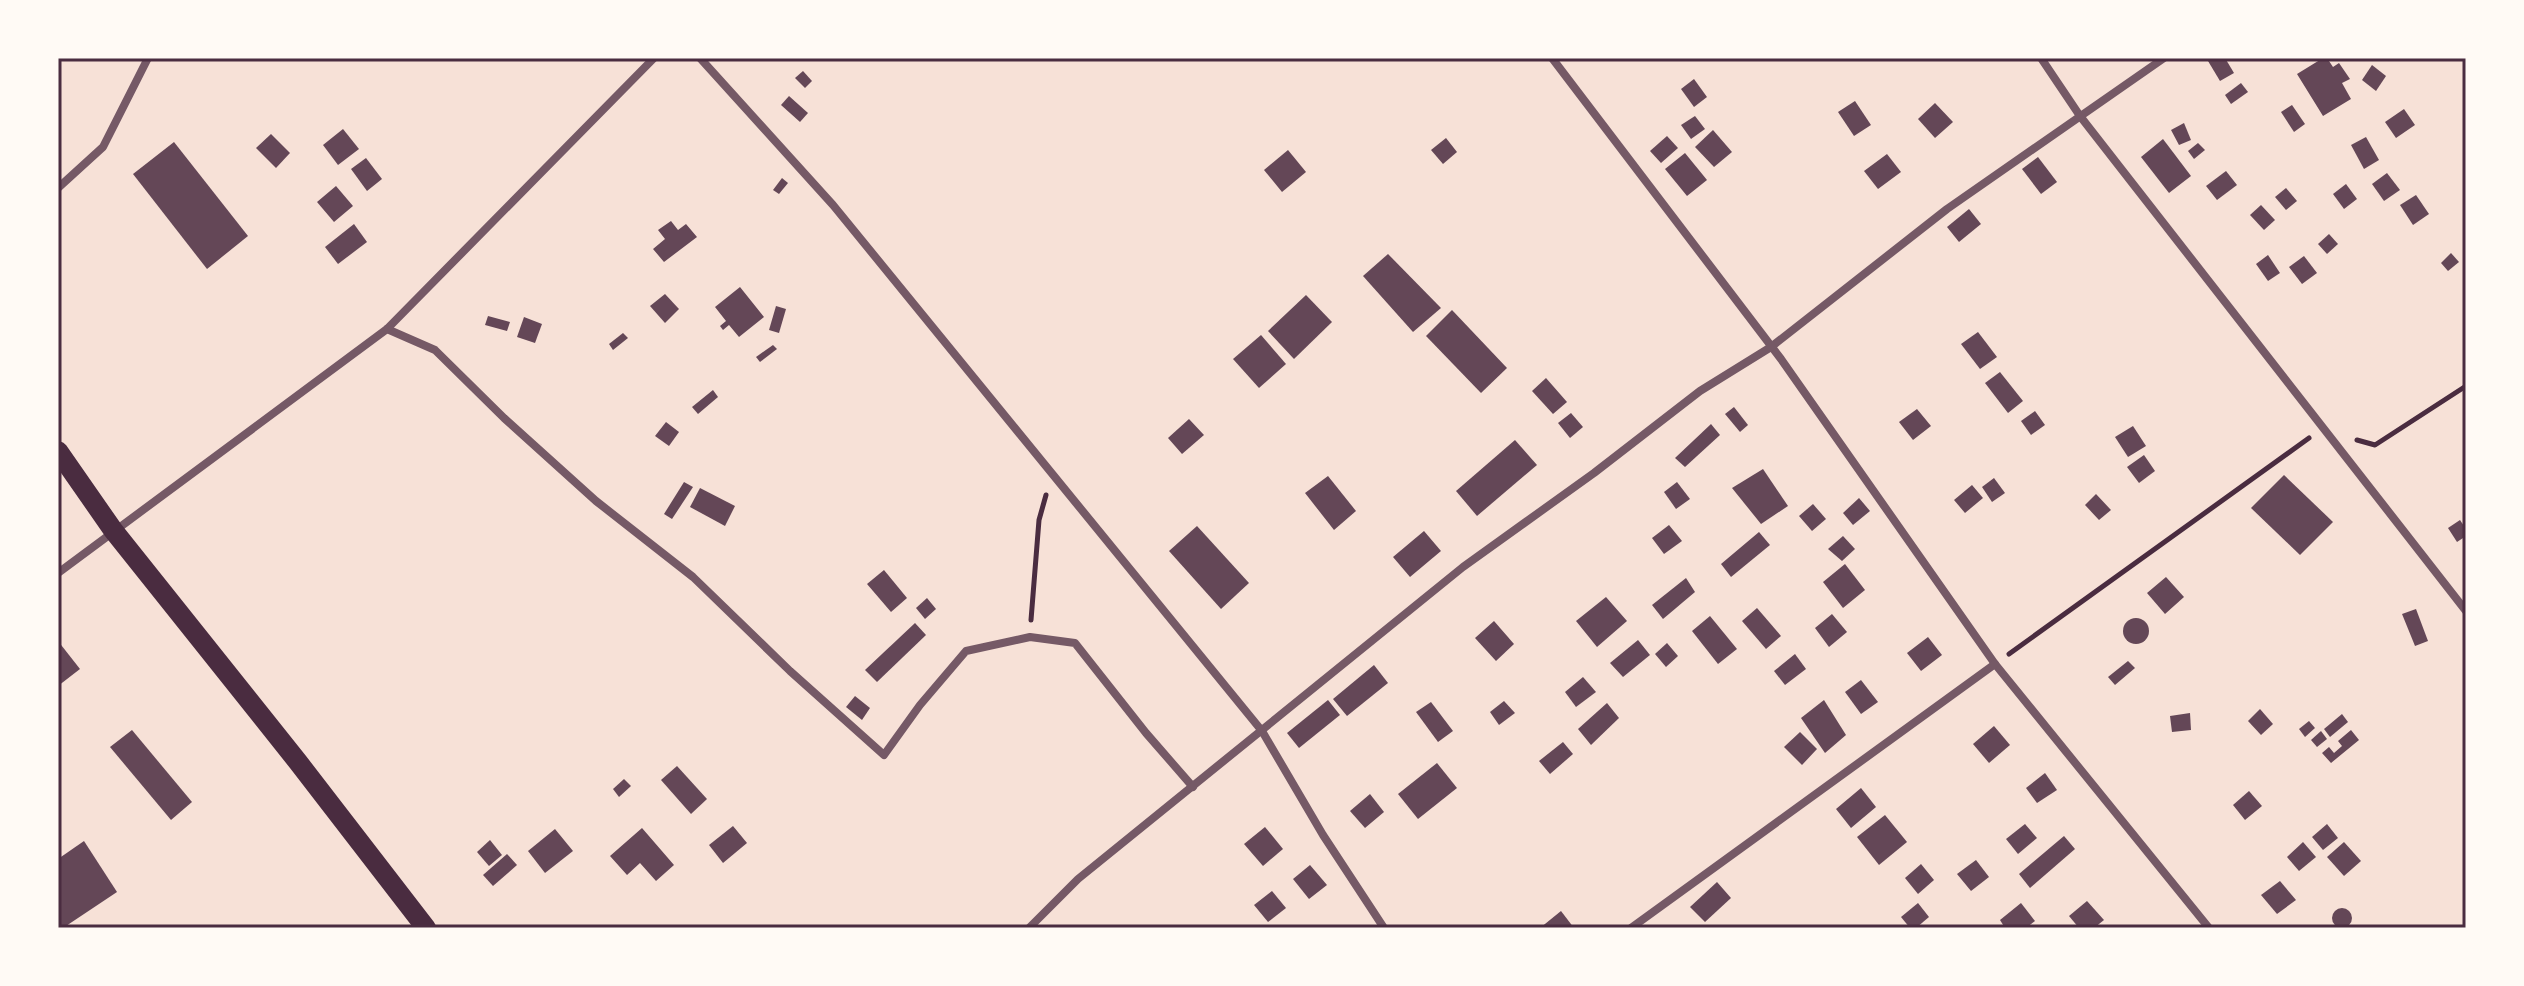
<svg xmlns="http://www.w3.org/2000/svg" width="2524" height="986" font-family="'Exo 2',sans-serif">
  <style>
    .building { fill: #644757 }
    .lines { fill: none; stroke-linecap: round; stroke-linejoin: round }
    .path { stroke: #4a2c40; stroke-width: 5 }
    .minor { stroke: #755966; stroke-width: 8 }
    .primary { stroke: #4a2c40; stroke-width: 20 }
    .neatline { fill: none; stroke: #4a2c40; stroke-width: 3 }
  </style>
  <rect width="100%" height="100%" fill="#f7e1d7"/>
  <g class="building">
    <path d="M2213 58H2225L2234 73 2220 81 2208 61Z"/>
    <path d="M2323 58H2327L2333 67 2339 63 2350 79 2342 83 2351 99 2323 116 2297 74Z"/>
    <path d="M2372 65 2386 76 2376 91 2362 80Z"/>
    <path d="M803 71 812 81 805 88 795 78Z"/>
    <path d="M1694 79 1707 97 1694 107 1681 89Z"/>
    <path d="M2241 83 2248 92 2231 104 2225 95Z"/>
    <path d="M789 96 808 113 800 122 781 105Z"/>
    <path d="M1855 101 1871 125 1854 136 1838 112Z"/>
    <path d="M1935 103 1953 122 1935 138 1918 119Z"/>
    <path d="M2292 105 2305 124 2294 132 2281 112Z"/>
    <path d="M2404 109 2415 125 2396 138 2385 122Z"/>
    <path d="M1695 116 1705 129 1691 139 1681 125Z"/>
    <path d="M2184 123 2191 140 2179 145 2171 130Z"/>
    <path d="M343 129 359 149 338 165 323 145Z"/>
    <path d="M1713 130 1732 152 1714 167 1695 147Z"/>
    <path d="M271 134 290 153 276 168 256 148Z"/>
    <path d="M1667 136 1678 148 1661 163 1650 151Z"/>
    <path d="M2366 137 2379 160 2364 169 2351 145Z"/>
    <path d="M1446 138 1457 152 1443 164 1431 150Z"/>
    <path d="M2163 139 2191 176 2169 193 2141 157Z"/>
    <path d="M174 142 248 236 207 269 133 174Z"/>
    <path d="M2198 143 2205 150 2194 159 2188 151Z"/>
    <path d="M1288 150 1306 172 1282 192 1264 170Z"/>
    <path d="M1685 153 1707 180 1687 196 1665 169Z"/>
    <path d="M1887 154 1901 172 1878 189 1864 171Z"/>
    <path d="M2038 157 2057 182 2041 194 2022 169Z"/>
    <path d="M366 158 382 179 367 191 351 169Z"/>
    <path d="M2226 171 2237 185 2217 200 2206 186Z"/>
    <path d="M2387 173 2400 190 2384 201 2372 184Z"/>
    <path d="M782 178 788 183 779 194 773 190Z"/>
    <path d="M2346 184 2357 199 2344 209 2333 194Z"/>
    <path d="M336 186 353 206 334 222 317 202Z"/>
    <path d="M2286 188 2297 201 2286 210 2275 197Z"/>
    <path d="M2416 195 2429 214 2413 225 2400 205Z"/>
    <path d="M2261 205 2275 220 2264 230 2250 215Z"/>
    <path d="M1969 209 1981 224 1959 242 1947 227Z"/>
    <path d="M671 221 678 230 686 224 697 237 664 262 653 249 665 239 658 230Z"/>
    <path d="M354 224 367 242 338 264 325 247Z"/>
    <path d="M2329 234 2338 244 2327 254 2318 244Z"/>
    <path d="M2451 253 2459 262 2448 271 2441 263Z"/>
    <path d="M1388 254 1441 308 1413 332 1363 276Z"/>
    <path d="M2268 255 2280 273 2268 281 2256 264Z"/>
    <path d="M2304 256 2317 273 2302 284 2289 267Z"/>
    <path d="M740 287 764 317 739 337 729 325 723 330 720 326 726 321 715 307Z"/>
    <path d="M665 294 679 309 665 323 650 306Z"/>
    <path d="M1306 295 1332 322 1294 359 1268 331Z"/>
    <path d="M776 306 786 309 779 333 769 330Z"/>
    <path d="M1452 310 1507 368 1481 393 1426 336Z"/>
    <path d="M488 316 510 322 507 331 485 325Z"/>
    <path d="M524 317 542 324 535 343 517 337Z"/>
    <path d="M1978 332 1997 357 1980 369 1961 344Z"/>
    <path d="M623 333 628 338 613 350 609 344Z"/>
    <path d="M1261 335 1286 364 1259 388 1233 359Z"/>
    <path d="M773 345 777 349 760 362 756 357Z"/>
    <path d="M2000 372 2023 401 2008 413 1985 383Z"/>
    <path d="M1546 378 1567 402 1553 414 1532 391Z"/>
    <path d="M713 390 718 397 698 414 692 407Z"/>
    <path d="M1734 407 1748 425 1740 432 1725 414Z"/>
    <path d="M1917 409 1931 426 1913 440 1899 422Z"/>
    <path d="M2035 411 2045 425 2031 435 2021 421Z"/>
    <path d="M1571 413 1583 427 1570 438 1558 423Z"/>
    <path d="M1189 419 1204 435 1182 454 1168 438Z"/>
    <path d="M666 422 679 432 669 446 655 436Z"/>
    <path d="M1711 424 1720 435 1685 467 1675 458Z"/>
    <path d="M2133 426 2146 446 2128 457 2115 437Z"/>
    <path d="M1515 440 1537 465 1477 516 1456 491Z"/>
    <path d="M2144 455 2155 471 2139 483 2127 467Z"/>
    <path d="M1763 469 1788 506 1761 524 1732 488Z"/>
    <path d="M2284 475 2333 522 2300 555 2251 508Z"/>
    <path d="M1328 476 1356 511 1334 530 1305 493Z"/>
    <path d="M1994 478 2005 493 1992 502 1982 487Z"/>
    <path d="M684 482 693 487 672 519 664 514Z"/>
    <path d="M1677 482 1690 499 1676 509 1664 492Z"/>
    <path d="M1972 485 1983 498 1965 513 1954 500Z"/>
    <path d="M700 488 735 506 725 526 690 507Z"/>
    <path d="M2096 494 2111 510 2099 520 2085 505Z"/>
    <path d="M1859 498 1870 511 1853 525 1843 513Z"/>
    <path d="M1813 504 1826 519 1812 531 1799 516Z"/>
    <path d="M2460 520 2466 529V536L2457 542 2448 528Z"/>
    <path d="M1669 525 1682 541 1664 554 1652 538Z"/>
    <path d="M1197 526 1249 583 1221 609 1169 551Z"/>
    <path d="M1424 531 1441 551 1410 577 1393 557Z"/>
    <path d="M1759 532 1770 545 1731 577 1721 564Z"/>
    <path d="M1843 536 1855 549 1842 561 1828 549Z"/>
    <path d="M1845 564 1865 590 1843 608 1823 582Z"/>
    <path d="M884 570 907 598 891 612 867 584Z"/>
    <path d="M2166 577 2184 597 2165 614 2147 593Z"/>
    <path d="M1686 578 1695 592 1663 619 1652 605Z"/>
    <path d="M1606 597 1627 621 1597 647 1576 621Z"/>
    <path d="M927 598 936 609 925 619 916 608Z"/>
    <path d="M1757 608 1781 636 1766 649 1742 621Z"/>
    <path d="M2416 609 2428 641 2415 646 2402 614Z"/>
    <path d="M1832 614 1847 632 1829 647 1815 628Z"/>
    <path d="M1710 616 1737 649 1718 664 1692 631Z"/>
    <circle cx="2136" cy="631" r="13"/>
    <path d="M1494 621 1514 644 1496 661 1475 638Z"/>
    <path d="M915 623 926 635 877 682 865 670Z"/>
    <path d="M1928 637 1942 655 1921 671 1907 653Z"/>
    <path d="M1638 640 1650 655 1623 677 1610 663Z"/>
    <path d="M58 641 80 669 58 686Z"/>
    <path d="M1667 643 1678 656 1666 667 1655 654Z"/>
    <path d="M1795 654 1806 669 1785 685 1774 671Z"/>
    <path d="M2128 661 2135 668 2115 685 2108 677Z"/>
    <path d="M1374 665 1388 683 1347 716 1333 699Z"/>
    <path d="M1583 677 1596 692 1576 707 1565 692Z"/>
    <path d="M1861 680 1878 702 1861 714 1845 692Z"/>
    <path d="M855 696 870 708 862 720 846 707Z"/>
    <path d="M1328 700 1340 715 1299 748 1287 733Z"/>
    <path d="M1824 700 1846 735 1825 753 1801 718Z"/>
    <path d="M1504 701 1515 713 1499 725 1490 712Z"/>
    <path d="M1431 702 1453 731 1438 742 1416 712Z"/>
    <path d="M1607 703 1619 718 1591 745 1578 729Z"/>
    <path d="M2260 709 2273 724 2261 735 2248 721Z"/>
    <path d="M2190 713 2191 730 2172 732 2170 716Z"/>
    <path d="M2342 714 2348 722 2330 737 2324 729Z"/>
    <path d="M2309 721 2315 728 2305 737 2299 729Z"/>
    <path d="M1994 726 2010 745 1989 763 1973 744Z"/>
    <path d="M132 730 192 802 171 820 110 747Z"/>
    <path d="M2351 730 2359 740 2331 763 2322 753 2329 747 2334 753 2342 746 2338 741Z"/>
    <path d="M2321 731 2327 739 2317 747 2311 740Z"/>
    <path d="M1800 732 1817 749 1802 765 1784 747Z"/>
    <path d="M1563 742 1573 754 1550 774 1539 761Z"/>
    <path d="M1437 763 1457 788 1418 819 1398 794Z"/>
    <path d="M677 766 707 799 691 814 661 780Z"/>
    <path d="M2045 773 2057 790 2037 803 2026 788Z"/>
    <path d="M624 779 631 786 619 797 613 789Z"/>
    <path d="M1861 788 1876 807 1851 828 1836 809Z"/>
    <path d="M2249 791 2262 806 2245 820 2233 805Z"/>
    <path d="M1370 794 1384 812 1365 828 1350 811Z"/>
    <path d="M1885 815 1907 842 1879 865 1857 837Z"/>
    <path d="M2025 824 2037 838 2018 854 2006 839Z"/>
    <path d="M2327 824 2338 838 2323 850 2312 837Z"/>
    <path d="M733 826 747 843 723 863 709 845Z"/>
    <path d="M1265 827 1283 849 1263 866 1244 844Z"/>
    <path d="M642 828 674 865 656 881 640 863 627 875 610 856Z"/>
    <path d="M555 829 573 851 545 873 528 851Z"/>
    <path d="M2064 836 2075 849 2030 888 2019 874Z"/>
    <path d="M490 840 502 855 489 866 477 852Z"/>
    <path d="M84 841 117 892 63 928H58V859Z"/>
    <path d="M2303 842 2316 857 2299 871 2287 857Z"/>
    <path d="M2344 842 2361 861 2344 876 2327 857Z"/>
    <path d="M507 854 517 865 493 886 483 875Z"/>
    <path d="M1976 860 1989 877 1971 891 1957 874Z"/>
    <path d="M1921 864 1934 880 1918 894 1905 878Z"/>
    <path d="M1310 865 1327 885 1309 899 1293 879Z"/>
    <path d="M2280 881 2296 900 2277 914 2261 895Z"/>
    <path d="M1717 882 1731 898 1705 922 1690 907Z"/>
    <path d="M1272 891 1286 908 1268 922 1254 905Z"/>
    <path d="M2087 901 2104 920 2094 928H2079L2069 916Z"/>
    <path d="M1918 903 1929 917 1916 928H1910L1901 917Z"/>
    <path d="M2021 903 2035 921 2026 928H2005L2000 920Z"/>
    <circle cx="2342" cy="918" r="10"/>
    <path d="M1561 911 1574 928H1540Z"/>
  </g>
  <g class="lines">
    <g class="path">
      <path d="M2357 440 2375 445 2466 386"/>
      <path d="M1031 620 1039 520 1046 495"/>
      <path d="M2009 654 2309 438"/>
    </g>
    <g class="minor">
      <path d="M700 58 833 205 1262 731 1323 835 1384 928"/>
      <path d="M1552 58 1781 359 1995 664 2209 928"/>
      <path d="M2041 58 2080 116 2466 611"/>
      <path d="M58 188 103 147 148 58"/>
      <path d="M387 329 435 350 504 418 596 501 693 577 790 671 884 755 920 705 966 651 1030 637 1075 643 1146 733 1193 787"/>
      <path d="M58 573 387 329 654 58"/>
      <path d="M1029 928 1078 879 1463 567 1594 473 1700 391 1771 347 1947 209 2164 58"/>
      <path d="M1631 928 1995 664"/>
    </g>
    <path class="primary" d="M58 451 113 530 298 762 426 928"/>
  </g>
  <rect width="2524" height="986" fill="none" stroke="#fffaf5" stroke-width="120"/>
  <rect x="60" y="60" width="2404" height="866" class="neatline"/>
</svg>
